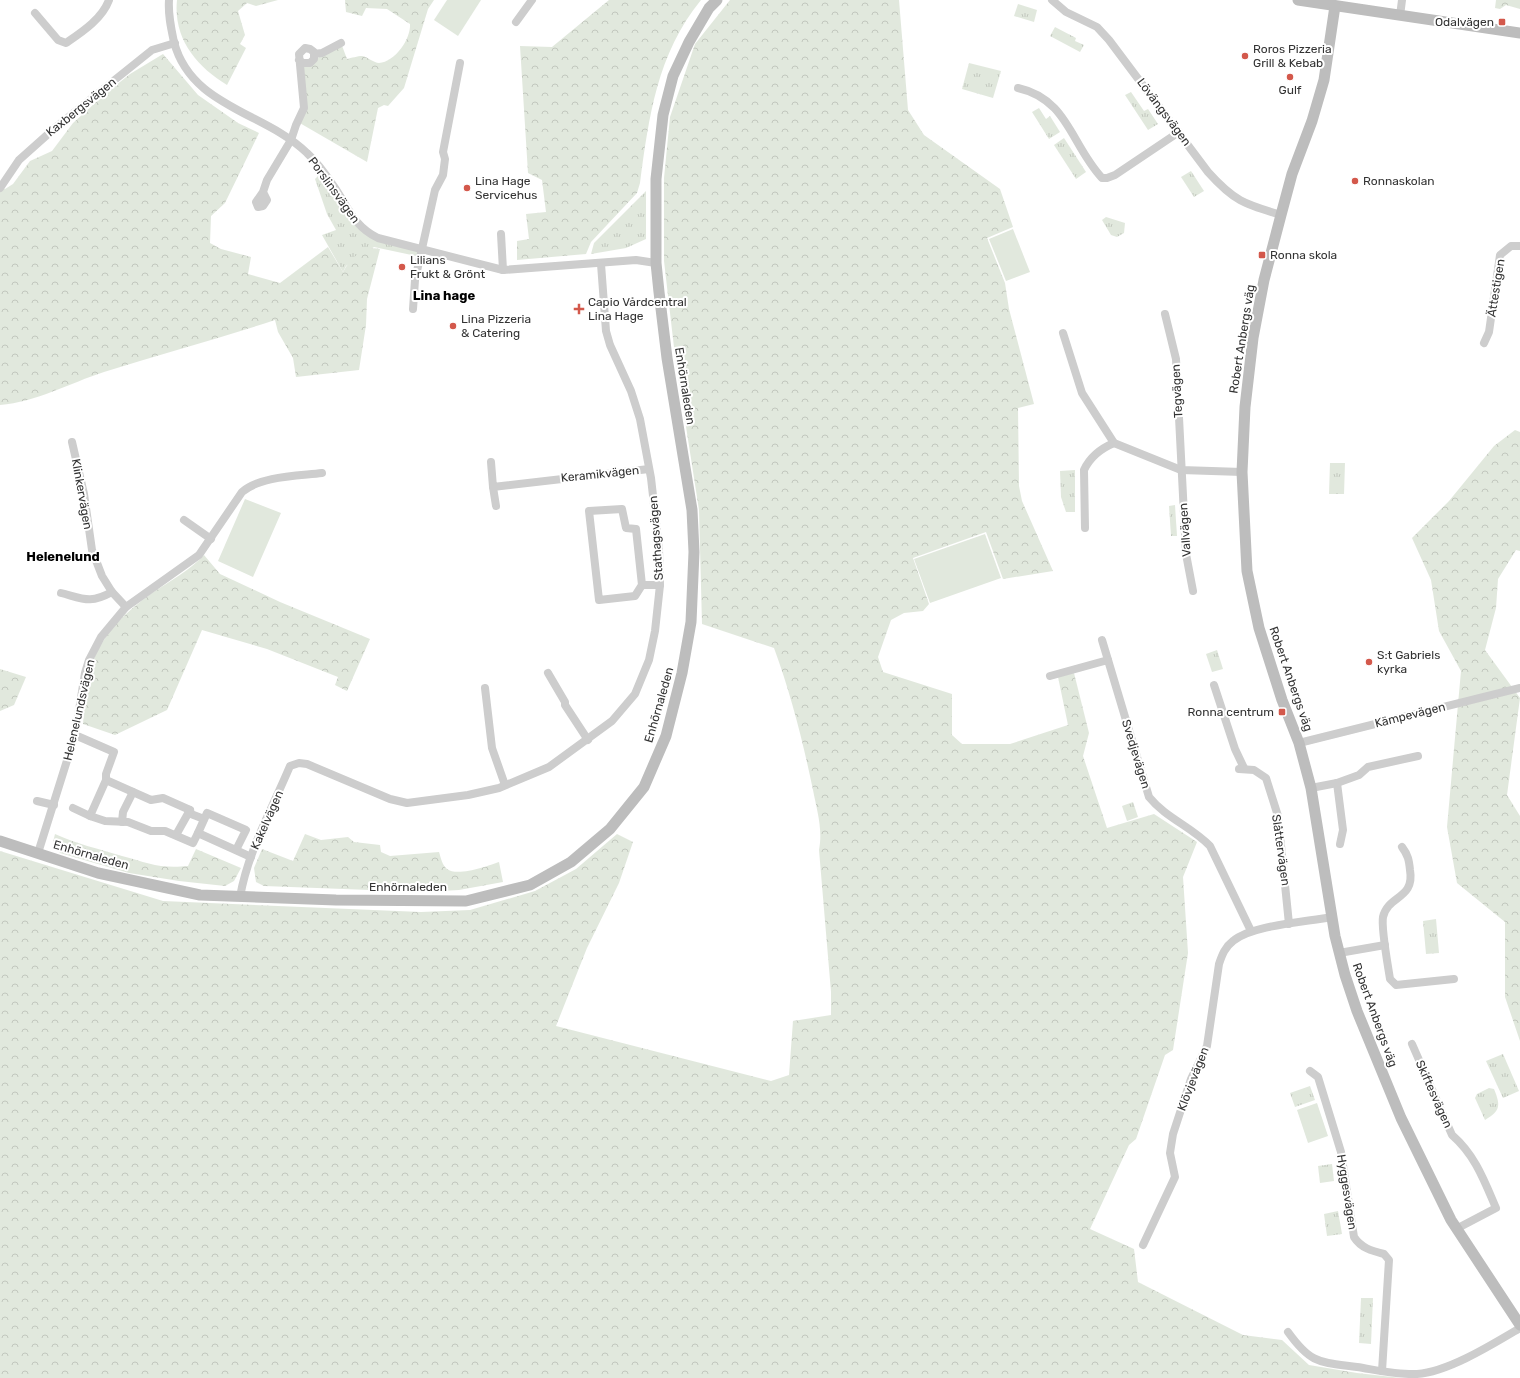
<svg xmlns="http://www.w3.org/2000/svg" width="1520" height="1378" font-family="Rubik,sans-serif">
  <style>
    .grass { fill: url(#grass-tufts) }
    .forest { fill: url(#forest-crowns) }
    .pitch { fill: #e1e8dd }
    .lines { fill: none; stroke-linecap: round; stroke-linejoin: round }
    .street { stroke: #cdcdcd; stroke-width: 8 }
    .secondary { stroke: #bdbdbd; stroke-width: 11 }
    .poi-dot { fill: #d3584b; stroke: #fff; stroke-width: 1.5 }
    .labels { text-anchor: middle; stroke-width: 4; stroke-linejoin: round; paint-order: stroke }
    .poi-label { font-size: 12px; fill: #333; stroke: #fff; text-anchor: start }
    .street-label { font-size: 12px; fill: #333; stroke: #fff }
    .neighbourhood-label { font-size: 13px; font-weight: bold; fill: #000; stroke: #fff }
  </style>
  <defs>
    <pattern id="grass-tufts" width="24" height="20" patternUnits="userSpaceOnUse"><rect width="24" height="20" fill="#e1e8dd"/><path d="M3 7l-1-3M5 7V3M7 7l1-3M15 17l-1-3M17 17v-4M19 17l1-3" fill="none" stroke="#c2c7be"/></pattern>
    <pattern id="forest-crowns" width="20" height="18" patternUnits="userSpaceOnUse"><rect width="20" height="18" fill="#e1e8dd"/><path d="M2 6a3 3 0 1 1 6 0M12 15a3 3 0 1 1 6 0" fill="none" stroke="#c2c7be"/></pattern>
  </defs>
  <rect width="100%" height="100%" fill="#fff"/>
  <g class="grass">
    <path d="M1018 4 1037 10 1034 22 1014 16Z"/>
    <path d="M1055 27 1076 38 1075 41 1084 45 1080 52 1050 36Z"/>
    <path d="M969 63 1001 71 993 98 962 89Z"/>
    <path d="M1131 92 1144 111 1148 109 1158 124 1148 130 1125 95Z"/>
    <path d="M1039 108 1046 119 1050 116 1060 132 1049 139 1032 112Z"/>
    <path d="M1064 138 1086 172 1076 179 1054 145Z"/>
    <path d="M323 171 363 230 416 247 421 257 374 247 346 266 343 272 322 235 336 230 327 214 315 179Z"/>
    <path d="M1191 171 1204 191 1194 197 1181 177Z"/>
    <path d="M646 191V239L626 248 591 254 594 243Z"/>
    <path d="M1106 217 1125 223 1124 233 1117 237 1111 235 1102 220Z"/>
    <path d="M1330 463H1345L1344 494H1329Z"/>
    <path d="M1075 470V512H1066L1061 497 1060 471Z"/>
    <path d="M1175 505 1177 536H1171L1169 506Z"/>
    <path d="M1217 650 1223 669 1212 672 1206 654Z"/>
    <path d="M1133 802 1138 817 1127 821 1122 806Z"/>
    <path d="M1436 919 1439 953 1426 954 1423 921Z"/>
    <path d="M1503 1054 1519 1091 1503 1098 1486 1061Z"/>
    <path d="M1310 1086 1315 1100 1295 1107 1290 1093Z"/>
    <path d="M1489 1088 1494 1089C1501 1106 1500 1111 1485 1120L1475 1098 1477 1094Z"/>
    <path d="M1332 1164 1334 1181 1320 1183 1318 1166Z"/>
    <path d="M1338 1211 1342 1234 1327 1236 1324 1214Z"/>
    <path d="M1361 1298H1373L1371 1344 1359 1343Z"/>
  </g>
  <g class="forest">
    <path d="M177 0H278L256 6 247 3 238 11 245 35 240 44 246 48 227 85C196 66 173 38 177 0Z"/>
    <path d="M345 0H434L428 9 404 88 388 106 384 105 378 108 367 162 298 122 302 115 299 60 313 61 341 43 347 59C351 58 358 56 362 56 368 57 374 63 379 63 395 62 411 39 410 24L387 9 366 8 362 16 346 12Z"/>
    <path d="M609 0H701C657 54 649 116 640 183L637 193 591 242 586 254 517 260V241L529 239 526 214 546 212 542 180 528 173 520 46 552 47Z"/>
    <path d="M730 0H899L908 110 924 135 1000 189 1013 227 987 238 1005 283 1009 309 1034 404 1018 408 1019 486 1022 501 1053 571 1003 579 986 532 913 558 929 604 923 611 904 613 891 620 878 657 883 672 952 694V735L962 744H1010L1068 725 1058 677 1074 673 1089 733 1083 756 1107 828 1154 814 1197 842 1183 877 1188 953 1173 1050 1165 1055 1136 1139 1129 1145 1090 1229 1134 1249 1138 1282 1243 1335 1282 1340 1309 1365 1357 1373 1401 1378H0V851L163 901 421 912 470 910 535 891 576 869 617 834 633 842 619 883 587 948 556 1026 771 1081 789 1075 793 1021 831 1015V992L819 850C823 829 817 811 813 790 803 742 791 694 774 648L702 624 699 510 675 356 664 261V178L670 117 695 44Z"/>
    <path d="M1496 0H1520V9L1506 5 1500 9 1495 8Z"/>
    <path d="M163 54 198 95 238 123 259 133 225 203 211 216 210 243 221 249 251 257 248 274 280 283 328 247 343 272C350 259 363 245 380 249L367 299 366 325 359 370 296 377 293 358 278 332 275 320C218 339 160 354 104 372 70 383 36 402 0 405V186L5 189 13 184 30 161 52 151 73 123 105 94 130 74Z"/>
    <path d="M1515 430 1520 432V551L1516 550 1498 579 1496 608 1485 650 1520 698 1507 795 1520 816V1041L1505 997V922L1457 883 1447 827 1461 671 1439 631 1431 580 1412 538 1449 501 1494 446Z"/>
    <path d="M204 555 220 574 280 602 370 639 347 691 335 685 338 677 267 649 202 630 167 710 115 735 83 724C85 703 85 680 93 661 105 631 127 611 152 593 169 582 190 570 204 555Z"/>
    <path d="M0 669 26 677 14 705 0 711Z"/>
    <path d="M55 834C77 844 99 849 122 856 148 863 160 869 188 866L196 849 241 868 234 881 225 886 179 881 129 873 60 853 53 842Z"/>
    <path d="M305 834 321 840 348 837 354 842 380 845 381 852 390 856 439 852C441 858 442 865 447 869 457 877 488 866 499 862L503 882 459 890 423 892 264 886 256 882 254 868 262 849 293 861Z"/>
  </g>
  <g class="pitch">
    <path d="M447 0H481L458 36 434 20Z"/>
    <path d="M1013 229 1030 272 1006 281 989 239Z"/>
    <path d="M245 499 281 513 253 577 218 561Z"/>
    <path d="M985 534 1001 578 930 603 914 559Z"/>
    <path d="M1317 1103 1328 1136 1308 1143 1297 1110Z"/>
  </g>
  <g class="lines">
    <g class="street">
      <path d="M169 0C168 15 171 28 174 42 191 107 265 112 307 153 318 163 327 176 335 188 349 209 354 226 378 238L503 270 636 260 656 263"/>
      <path d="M1052 0 1066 12 1097 27 1109 40 1208 172C1234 201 1244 204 1281 215"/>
      <path d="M35 13 58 40 66 43C82 32 102 19 109 0"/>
      <path d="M1400 16 1402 0"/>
      <path d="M516 22 532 0"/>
      <path d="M314 54 322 53 341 43"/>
      <path d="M1018 88C1068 99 1071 145 1102 178H1107L1115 175 1179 132"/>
      <path d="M0 188 19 160 56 127 152 50 175 43"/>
      <path d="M263 192 267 200 263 206 258 207 256 202 263 192 267 180 291 140 296 125 304 108 299 54 305 48 310 49 314 52V59L310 63H303L299 60"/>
      <path d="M501 234 503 270"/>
      <path d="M413 309 415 280 435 190 443 175 445 159 443 152 460 63"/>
      <path d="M1165 314 1176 359 1186 554 1193 591"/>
      <path d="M1063 333 1082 393 1114 443 1181 470 1242 472"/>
      <path d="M1484 343 1489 332 1500 255 1511 246H1520"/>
      <path d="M72 442 84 494 92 550 102 576 112 592 126 607"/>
      <path d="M491 462 493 487 649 469"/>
      <path d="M493 487 496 506"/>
      <path d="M184 520 211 539"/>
      <path d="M1085 528 1084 470C1090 457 1102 448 1114 443"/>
      <path d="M642 585 635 596 599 600 589 511 622 509 626 528 636 529 642 585H660"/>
      <path d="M61 593C84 599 90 604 112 592"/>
      <path d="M1102 640 1108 660"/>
      <path d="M548 673 565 702V705L588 740"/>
      <path d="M1050 676 1108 660 1149 797C1166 818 1192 827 1210 846L1251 931"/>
      <path d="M1214 685 1235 749 1244 768"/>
      <path d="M485 688 492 748 505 785"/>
      <path d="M75 735 114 752 106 774V780L151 800 163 798 190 810 191 814 204 819"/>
      <path d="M1299 743 1520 688"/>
      <path d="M1239 769 1254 770 1266 778 1278 816 1289 924"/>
      <path d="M1337 783 1343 830 1340 844"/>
      <path d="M1311 788 1337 783 1359 775 1368 767 1418 756"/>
      <path d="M37 801 54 805"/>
      <path d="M73 808 90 816 106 780"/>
      <path d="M90 816 105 821 128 822 151 831H165L193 843 198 833"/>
      <path d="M122 822 123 812 133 792"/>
      <path d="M176 835 190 810"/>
      <path d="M1402 847C1408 855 1409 860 1410 870 1415 899 1388 895 1383 917 1381 928 1388 966 1390 979L1396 985 1454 979"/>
      <path d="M236 850 246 830 207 813 198 833 251 857"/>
      <path d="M38 853 75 735 85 673 89 660 101 637 126 607 199 555 242 492C261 476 297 476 322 473"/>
      <path d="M240 897C248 851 272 809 290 766L299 763 307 764 390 799 407 803 468 795 499 788 549 767 612 721 635 694 649 660 655 631 660 585 659 549 651 478 640 419 631 391 610 345 606 331 601 264"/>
      <path d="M1339 953 1385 945"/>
      <path d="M1412 1044 1452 1135C1475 1155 1484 1180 1496 1208L1456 1229"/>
      <path d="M1310 1071 1318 1077 1341 1152 1354 1237C1361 1248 1372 1251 1384 1254L1389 1260 1382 1371"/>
      <path d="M1143 1245 1175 1177 1170 1153 1173 1134 1191 1079 1207 1046 1219 964C1222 955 1225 947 1233 941 1252 925 1306 922 1332 917"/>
      <path d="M1288 1332C1311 1364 1319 1362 1357 1367 1376 1370 1398 1375 1417 1374 1448 1372 1493 1344 1520 1328"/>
    </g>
    <g class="secondary">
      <path d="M1298 0 1520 33"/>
      <path d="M1335 6 1324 80 1312 121 1292 174 1281 215 1264 280 1253 338 1245 407 1242 472 1247 571 1259 628 1282 700 1299 743 1311 788 1335 936 1345 975 1357 1011 1401 1118 1451 1220 1520 1325"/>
      <path d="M0 841 98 873 200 895 336 900 466 901 530 885 571 862 610 829 644 787 666 736 682 673 691 622 694 552 692 510 667 358 659 292 656 263V179L663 115 673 76 689 42 709 8 717 0"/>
    </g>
  </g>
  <g class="poi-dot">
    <rect x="1498" y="18" width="8" height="8" rx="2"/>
    <circle cx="1245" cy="56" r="4"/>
    <circle cx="1290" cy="77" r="4"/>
    <circle cx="1355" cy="181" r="4"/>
    <circle cx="467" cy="188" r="4"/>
    <rect x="1258" y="251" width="8" height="8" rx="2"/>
    <circle cx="402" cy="267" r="4"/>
    <path d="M577 303h4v4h4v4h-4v4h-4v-4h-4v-4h4z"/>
    <circle cx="453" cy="326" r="4"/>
    <circle cx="1369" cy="662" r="4"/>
    <rect x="1278" y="708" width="8" height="8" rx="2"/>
  </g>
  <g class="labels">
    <g class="poi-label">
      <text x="1494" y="26" text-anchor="end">Odalvägen</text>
      <text x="1253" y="53">Roros Pizzeria<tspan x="1253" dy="14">Grill &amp; Kebab</tspan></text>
      <text x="1290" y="94" text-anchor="middle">Gulf</text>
      <text x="475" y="185">Lina Hage<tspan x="475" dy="14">Servicehus</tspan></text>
      <text x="1363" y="185">Ronnaskolan</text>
      <text x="1270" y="259">Ronna skola</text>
      <text x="410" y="264">Lilians<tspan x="410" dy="14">Frukt &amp; Grönt</tspan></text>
      <text x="588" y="306">Capio Vårdcentral<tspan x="588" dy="14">Lina Hage</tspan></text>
      <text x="461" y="323">Lina Pizzeria<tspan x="461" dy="14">&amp; Catering</tspan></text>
      <text x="1377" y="659">S:t Gabriels<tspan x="1377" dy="14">kyrka</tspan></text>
      <text x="1274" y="716" text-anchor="end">Ronna centrum</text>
    </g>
    <g class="street-label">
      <text transform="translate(81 107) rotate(-39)" y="4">Kaxbergsvägen</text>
      <text transform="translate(1164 112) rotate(53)" y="4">Lövängsvägen</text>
      <text transform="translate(334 190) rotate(54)" y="4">Porslinsvägen</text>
      <text transform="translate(1496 288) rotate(-81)" y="4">Ättestigen</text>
      <text transform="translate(1242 339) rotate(-81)" y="4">Robert Anbergs väg</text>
      <text transform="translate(685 386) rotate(81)" y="4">Enhörnaleden</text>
      <text transform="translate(1177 391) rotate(-93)" y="4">Tegvägen</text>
      <text transform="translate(600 474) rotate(-6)" y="4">Keramikvägen</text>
      <text transform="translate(82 494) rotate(80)" y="4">Klinkervägen</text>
      <text transform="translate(1185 530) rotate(-94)" y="4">Vallvägen</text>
      <text transform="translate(656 538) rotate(-94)" y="4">Stathagsvägen</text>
      <text transform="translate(1291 679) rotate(71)" y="4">Robert Anbergs väg</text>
      <text transform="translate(659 705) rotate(-74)" y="4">Enhörnaleden</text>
      <text transform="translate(79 710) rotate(-77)" y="4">Helenelundsvägen</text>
      <text transform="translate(1410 715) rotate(-14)" y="4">Kämpevägen</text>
      <text transform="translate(1136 754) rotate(73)" y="4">Svedjevägen</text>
      <text transform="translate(267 820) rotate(-66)" y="4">Kakelvägen</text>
      <text transform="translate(1281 850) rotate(82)" y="4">Slåttervägen</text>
      <text transform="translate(91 855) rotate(16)" y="4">Enhörnaleden</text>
      <text x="408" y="891">Enhörnaleden</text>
      <text transform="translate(1375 1015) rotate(70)" y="4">Robert Anbergs väg</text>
      <text transform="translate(1193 1079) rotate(-69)" y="4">Klövjevägen</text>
      <text transform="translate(1434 1094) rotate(66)" y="4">Skiftesvägen</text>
      <text transform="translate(1347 1192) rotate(81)" y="4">Hyggesvägen</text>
    </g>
    <g class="neighbourhood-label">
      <text x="444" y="300">Lina hage</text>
      <text x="63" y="561">Helenelund</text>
    </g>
  </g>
</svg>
